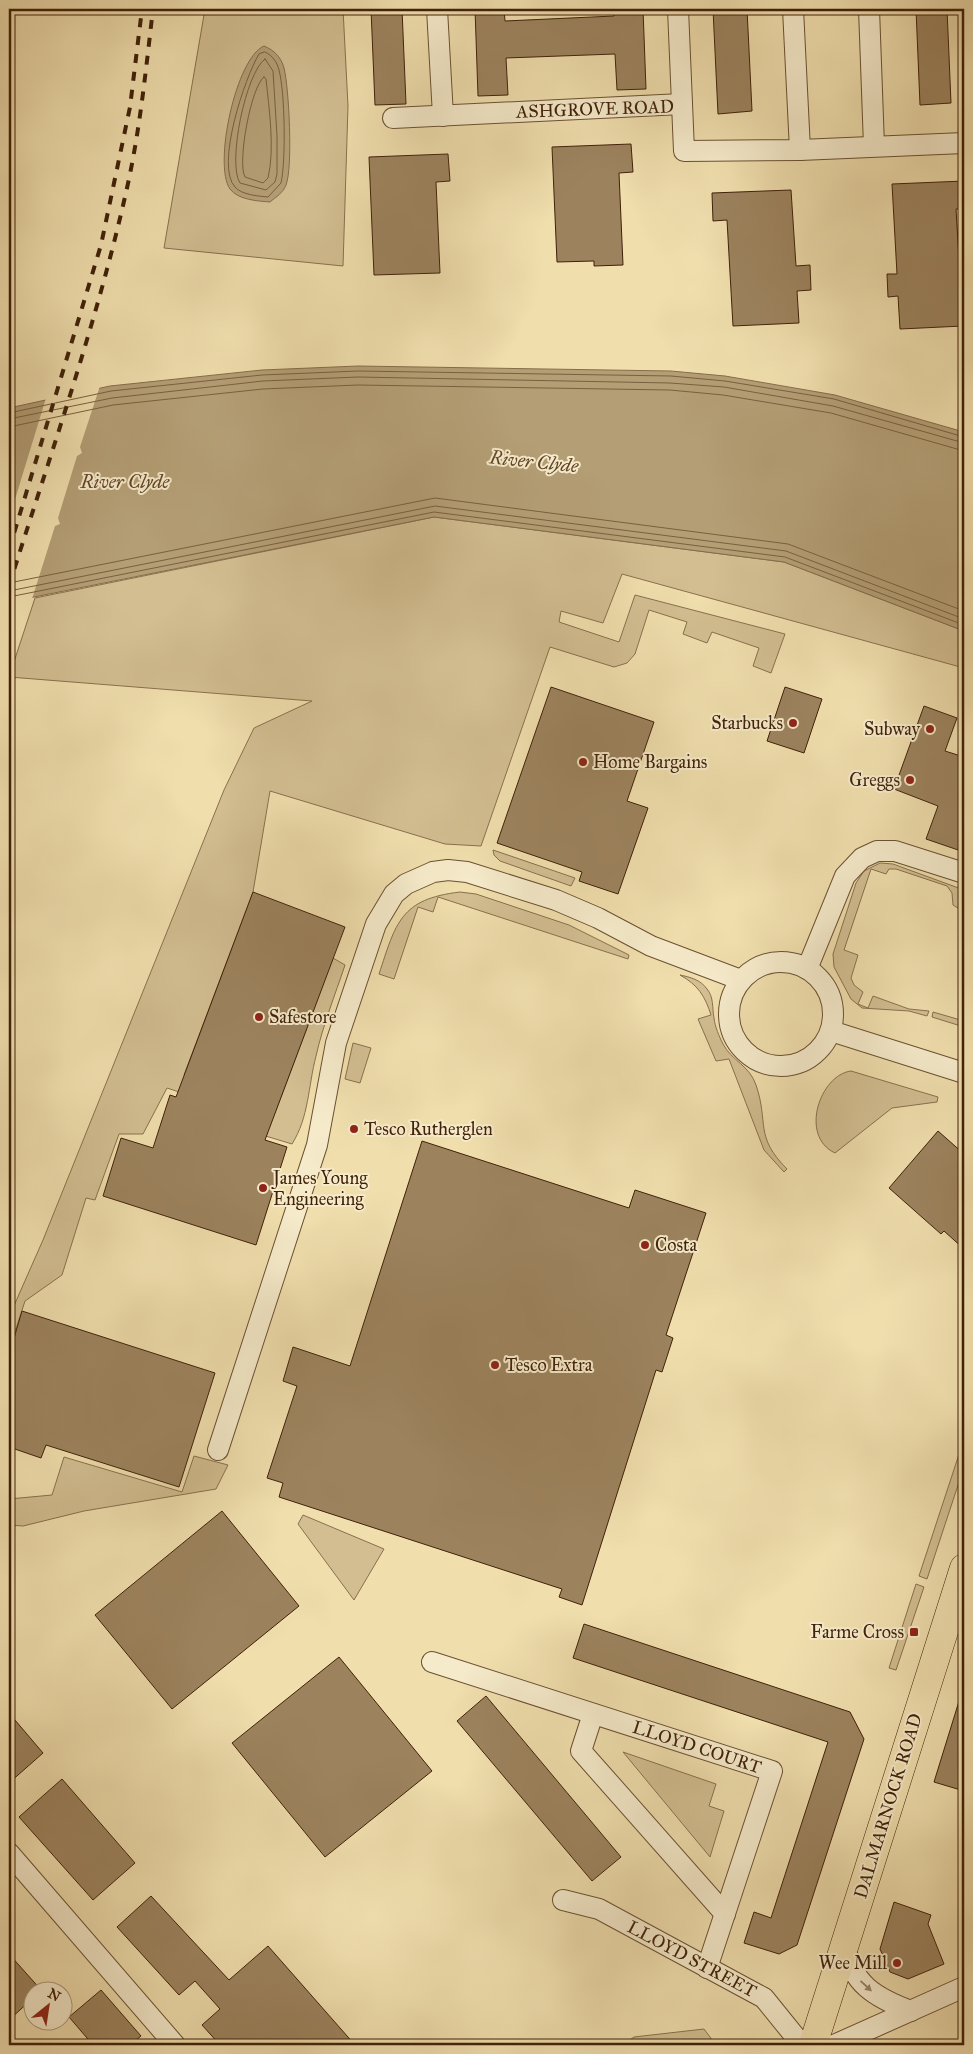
<svg xmlns="http://www.w3.org/2000/svg" width="973" height="2054" font-family="'IM FELL Great Primer',serif">
  <style>
    .green { fill: #d2be91; stroke: #89704d }
    .water { fill: #b49e75; stroke: #866c4a }
    .pier { fill: #f0dead }
    .lines { fill: none; stroke-linecap: round; stroke-linejoin: round }
    .shore { stroke: #7a603f; stroke-width: 1 }
    .building { fill: #9c835e; stroke: #402109 }
    .minor-casing { stroke: #6c5032; stroke-width: 22 }
    .primary-casing { stroke: #402109; stroke-width: 29 }
    .minor { stroke: #f5eaca; stroke-width: 20 }
    .primary { stroke: #f0dead; stroke-width: 28 }
    .rail { stroke: #402109; stroke-width: 4; stroke-dasharray: 9 9; stroke-linecap: butt }
    .oneway { fill: #9a866a }
    .poi-dot { fill: #8f2418; stroke: #f5eaca; stroke-width: 2 }
    .labels { text-anchor: middle; stroke-width: 4; stroke-linejoin: round; paint-order: stroke }
    .street-label { font-size: 18px; fill: #402109; stroke: #f5eaca }
    .poi-label { font-size: 18px; fill: #402109; stroke: #f5eaca; text-anchor: start }
    .water-label { font-size: 19px; font-style: italic; fill: #634629; stroke: #f5eaca }
  </style>
  <rect width="100%" height="100%" fill="#f0dead"/>
  <filter id="stains"><feTurbulence type="fractalNoise" baseFrequency=".004" numOctaves="4"/><feColorMatrix values="0 0 0 0 .2 0 0 0 0 .09 0 0 0 0 .02 0 0 0 .5 -.17"/></filter>
  <radialGradient id="worn" r=".72"><stop offset=".6" stop-color="#630" stop-opacity="0"/><stop offset="1" stop-color="#630" stop-opacity=".3"/></radialGradient>
  <g class="green">
    <path d="M205 9H343L348 106 343 266 164 248Z"/>
    <path d="M434 517 784 562 964 631V668L622 574 603 623 561 611 559 622 619 642 635 595 785 634 771 673 753 666 759 648 712 632 707 643 683 634 687 622 649 610 635 654 627 663 614 667 550 647 481 846 445 844 270 791 253 892 184 1075 276 1110 333 958 345 965C335 995 323 1025 316 1056 308 1087 309 1117 292 1144L249 1131 253 1116 167 1088 143 1134H119L95 1200 86 1198 62 1275 25 1301 9 1350V1317L43 1240 224 790 254 728 312 701 9 677 35 598Z"/>
    <path d="M493 850 575 878 571 886 500 861 494 855Z"/>
    <path d="M880 863 893 864 964 890V912L953 905 952 893 947 886 896 869H889L886 874 871 869 844 950 858 955 851 978 854 985 863 992 858 1004 868 1008 873 996 909 1009 929 1011 927 1016 909 1011 862 1008 851 999 834 967 833 954 856 883 864 871Z"/>
    <path d="M460 892 476 894 569 925 629 955 628 959 438 897 433 912 418 907 394 979 379 974C396 923 400 899 460 892Z"/>
    <path d="M680 975C690 977 701 980 707 989 714 997 712 1008 714 1018 715 1027 719 1036 723 1044 731 1060 750 1066 756 1085 769 1123 754 1136 787 1169L784 1172 764 1150 729 1059 716 1061 698 1019 711 1015C705 996 698 985 680 975Z"/>
    <path d="M933 1012 964 1021V1027L932 1017Z"/>
    <path d="M353 1043 371 1048 360 1083 345 1079Z"/>
    <path d="M851 1071 938 1097 937 1102 892 1108 835 1153C799 1136 820 1075 851 1071Z"/>
    <path d="M964 1439V1467L927 1579 919 1576Z"/>
    <path d="M194 1456 228 1465 216 1489 84 1511 23 1526 9 1525V1499L52 1495 64 1457 182 1492Z"/>
    <path d="M303 1515 384 1549 354 1600 298 1524Z"/>
    <path d="M916 1584 924 1587 896 1670 889 1668Z"/>
    <path d="M623 1752 716 1784 709 1806 724 1811 710 1857Z"/>
    <path d="M704 2029 716 2045H623L634 2037Z"/>
  </g>
  <g class="water">
    <path d="M264 46C274 50 281 57 284 68 289 87 293 168 286 185 283 193 276 197 270 202 258 201 238 200 230 189 213 165 236 58 264 46Z"/>
    <path d="M358 366 671 371 725 376 835 395 964 432V631L784 562 434 517 9 602V408L110 386 262 370Z"/>
  </g>
  <path class="pier" d="M100 386 80 447 82 453 77 456 58 518 60 524 55 526 32 599 9 605V519L46 398Z"/>
  <g class="lines">
    <g class="shore">
      <path d="M265 52C272 55 277 62 279 70 285 92 286 161 281 183L268 197C258 196 242 195 235 187 215 166 245 77 259 54Z"/>
      <path d="M265 59 273 71 277 136V174L275 182 266 190 240 183C227 163 246 72 265 59Z"/>
      <path d="M264 77 266 79C269 108 275 149 268 178L263 183 245 177C237 163 251 86 264 77Z"/>
      <path d="M9 413 111 391 262 375 358 371 671 376 725 381 834 399 964 437"/>
      <path d="M9 419 112 398 263 381 358 377 670 383 724 387 833 406 964 443"/>
      <path d="M9 427 113 405 263 389 358 385 670 390 723 395 831 413 964 451"/>
      <path d="M9 583 435 498 788 544 964 611"/>
      <path d="M9 591 435 506 786 551 964 619"/>
      <path d="M9 597 434 512 785 557 964 625"/>
    </g>
  </g>
  <g class="building">
    <path d="M371 9H402L406 104 375 105Z"/>
    <path d="M475 9H504L505 21 614 16V9H643L646 89 617 90 615 54 506 58 508 95 478 96Z"/>
    <path d="M713 9H747L752 111 718 114Z"/>
    <path d="M916 9H947L951 103 920 105Z"/>
    <path d="M631 144 633 172 619 173 623 265 594 266V261L557 262 552 147Z"/>
    <path d="M448 154 450 181 436 182 440 273 374 275 369 157Z"/>
    <path d="M964 181V209H956L963 326 900 329 898 296 888 297 887 274H897L892 184Z"/>
    <path d="M791 190 796 266 810 265 811 290 797 291 799 323 733 326 727 220 713 221 712 193Z"/>
    <path d="M551 687 654 722 627 801 648 808 618 894 579 881 582 872 497 843Z"/>
    <path d="M785 687 822 699 804 753 767 741Z"/>
    <path d="M924 706 957 718 945 751 964 757V852L926 839 938 806 894 789Z"/>
    <path d="M253 892 345 927 265 1140 287 1147 256 1245 103 1196 121 1138 153 1148 170 1095 176 1097Z"/>
    <path d="M938 1131 964 1154V1249L944 1231 941 1234 889 1188Z"/>
    <path d="M422 1141 629 1208 635 1190 706 1213 666 1335 673 1338 662 1372 656 1370 582 1605 559 1597 562 1589 279 1497 283 1483 267 1478 297 1386 283 1381 293 1347 350 1366Z"/>
    <path d="M22 1311 215 1373 179 1487 46 1445 41 1458 9 1447V1355Z"/>
    <path d="M222 1511 299 1606 172 1709 95 1615Z"/>
    <path d="M584 1624 850 1712 864 1739 797 1945 779 1954 744 1943 754 1912 771 1918 828 1742 573 1658Z"/>
    <path d="M339 1657 432 1771 325 1857 232 1743Z"/>
    <path d="M486 1696 621 1857 592 1881 457 1721Z"/>
    <path d="M960 1698 964 1699V1791L934 1782Z"/>
    <path d="M9 1713 43 1753 9 1783Z"/>
    <path d="M62 1779 135 1863 93 1900 19 1817Z"/>
    <path d="M151 1896 229 1980 268 1946 355 2045H220L202 2025 220 2009 195 1981 179 1995 117 1927Z"/>
    <path d="M894 1902 931 1915 928 1924 944 1964 908 1979 890 1972 880 1949Z"/>
    <path d="M9 1954 42 1991 32 1992V1999L9 2020Z"/>
    <path d="M101 1990 141 2036 130 2045H93L69 2017Z"/>
  </g>
  <g class="lines">
    <defs>
      <g id="minor">
        <path d="M437 9 443 116"/>
        <path d="M678 9 684 151 800 150 964 143"/>
        <path d="M793 9 800 150"/>
        <path d="M869 9 874 146"/>
        <path d="M393 118 682 104"/>
        <circle cx="781" cy="1014" r="52"/>
        <path d="M807 969 845 876 862 858 877 851H895L964 873"/>
        <path d="M831 1031 964 1073"/>
        <path d="M218 1450 317 1145 336 1043 376 924 394 894 406 884 433 872 448 870 467 872 556 900 598 918 651 946 741 980"/>
        <path d="M432 1662 772 1771 707 1968"/>
        <path d="M593 1714 581 1751 725 1914"/>
        <path d="M9 1853 175 2045"/>
        <path d="M563 1900 599 1909 764 1998 802 2045"/>
        <path d="M845 1944C851 1984 876 1998 911 2011"/>
        <path d="M834 2045 964 1987"/>
      </g>
      <path id="primary" d="M813 2045 964 1568"/>
    </defs>
    <use href="#minor" class="minor-casing"/>
    <use href="#primary" class="primary-casing"/>
    <use href="#minor" class="minor"/>
    <use href="#primary" class="primary"/>
    <g class="rail">
      <path d="M9 550 101 245 130 107 142 9"/>
      <path d="M9 586C50 455 97 323 127 188 140 130 146 68 153 9"/>
    </g>
  </g>
  <defs><path id="oneway-solid" d="M-6-.8H1V-3.2L6.5 0L1 3.2V.8H-6Z" transform="scale(1.25)"/></defs>
  <use class="oneway" href="#oneway-solid" transform="translate(866 1986) rotate(43)"/>
  <g class="poi-dot">
    <circle cx="793" cy="723" r="5"/>
    <circle cx="930" cy="729" r="5"/>
    <circle cx="583" cy="762" r="5"/>
    <circle cx="910" cy="780" r="5"/>
    <circle cx="259" cy="1017" r="5"/>
    <circle cx="354" cy="1129" r="5"/>
    <circle cx="263" cy="1188" r="5"/>
    <circle cx="645" cy="1245" r="5"/>
    <circle cx="495" cy="1365" r="5"/>
    <rect x="909" y="1627" width="10" height="10" rx="2.5"/>
    <circle cx="897" cy="1963" r="5"/>
  </g>
  <g class="labels">
    <g class="street-label">
      <text transform="translate(595 109) rotate(-2)" y="6">ASHGROVE ROAD</text>
      <text transform="translate(697 1747) rotate(18)" y="6">LLOYD COURT</text>
      <text transform="translate(888 1806) rotate(-73)" y="6">DALMARNOCK ROAD</text>
      <text transform="translate(692 1959) rotate(28)" y="6">LLOYD STREET</text>
    </g>
    <g class="poi-label">
      <text x="783" y="729" text-anchor="end">Starbucks</text>
      <text x="920" y="735" text-anchor="end">Subway</text>
      <text x="593" y="768">Home Bargains</text>
      <text x="900" y="786" text-anchor="end">Greggs</text>
      <text x="269" y="1023">Safestore</text>
      <text x="364" y="1135">Tesco Rutherglen</text>
      <text x="273" y="1184">James Young<tspan x="273" dy="21">Engineering</tspan></text>
      <text x="655" y="1251">Costa</text>
      <text x="505" y="1371">Tesco Extra</text>
      <text x="904" y="1638" text-anchor="end">Farme Cross</text>
      <text x="887" y="1969" text-anchor="end">Wee Mill</text>
    </g>
    <g class="water-label">
      <text transform="translate(534 461) rotate(6)" y="7">River Clyde</text>
      <text x="125" y="488">River Clyde</text>
    </g>
  </g>
  <rect width="973" height="2054" fill="none" stroke="#f0dead" stroke-width="30"/>
  <rect x="10" y="10" width="953" height="2034" fill="none" stroke="#402109" stroke-width="2.5"/>
  <rect x="15" y="15" width="943" height="2024" fill="none" stroke="#402109"/>
  <g transform="translate(48 2006) rotate(30)"><circle r="24" fill="#f5eaca" stroke="#ad9a7d"/>
  <path d="M0-4L9 19L0 12L-9 19Z" fill="#8f2418"/>
  <text y="-8" font-size="14" font-weight="bold" text-anchor="middle" fill="#402109">N</text>
  </g>
  <rect width="100%" height="100%" filter="url(#stains)"/>
  <rect width="100%" height="100%" fill="url(#worn)"/>
</svg>
